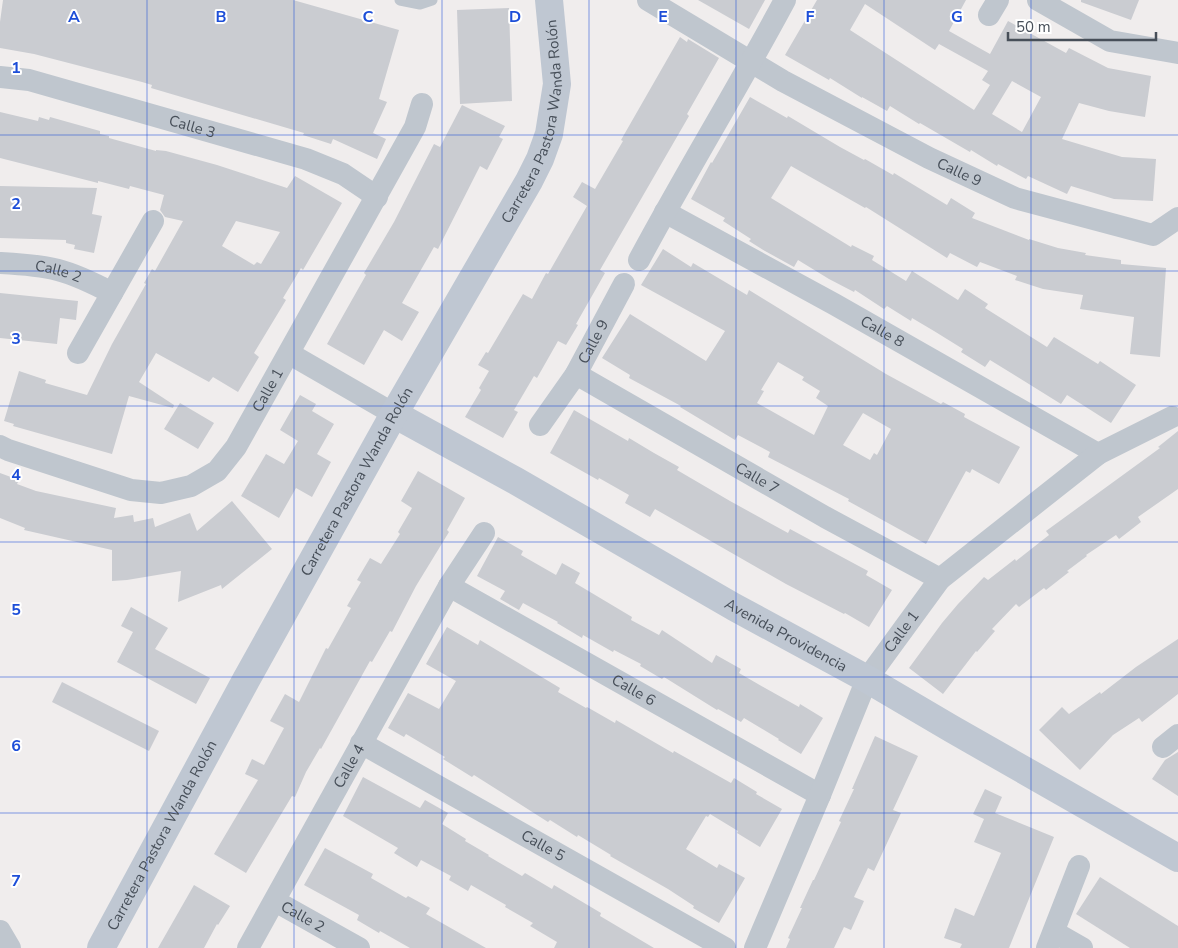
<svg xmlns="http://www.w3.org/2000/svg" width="1178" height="948" font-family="'Nunito Sans',sans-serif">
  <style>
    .building { fill: #caccd1; fill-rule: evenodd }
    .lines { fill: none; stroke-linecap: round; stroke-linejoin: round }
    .lane { stroke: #bfc6ce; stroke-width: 11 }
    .street { stroke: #bfc6ce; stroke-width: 22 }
    .secondary { stroke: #bfc7d2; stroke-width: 28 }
    .grid { fill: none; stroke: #1d4ed8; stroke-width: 1; stroke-opacity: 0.55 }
    .labels { text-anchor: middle; stroke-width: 4; stroke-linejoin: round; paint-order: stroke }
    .street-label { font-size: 15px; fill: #474f59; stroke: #fff }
    .grid-label { font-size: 16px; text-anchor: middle; font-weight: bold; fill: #1d4ed8; stroke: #fff; stroke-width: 4; stroke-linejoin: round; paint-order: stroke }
  </style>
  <rect width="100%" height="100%" fill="#f0eded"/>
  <g class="building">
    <path d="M3 0H293L399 30 379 99 387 102 373 133 386 139 377 159 333 139 331 144 303 135 304 133 151 88 152 85 142 82 34 54 0 48V22Z"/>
    <path d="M698 0H765L749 29Z"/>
    <path d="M817 0H966L949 31 990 54 1008 21 1066 53 1069 48 1108 68 1151 76 1145 117 1109 111 1079 103 1062 139 1122 157 1156 159 1153 201 1114 199 1071 186 1067 194 1028 176 1026 179 998 164 997 166 971 150 970 152 920 123 919 124 890 106 887 111 862 97V98L830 78 829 80 785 55ZM865 4 935 50 939 44 988 71 982 80 990 85 974 110 850 30ZM1012 81 1041 97 1022 132 992 114Z"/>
    <path d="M1081 0H1139L1131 20 1081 2Z"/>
    <path d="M509 8 512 101 460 104 457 10Z"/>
    <path d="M680 37 687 42 688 39 719 58 687 114 689 116 600 270 605 273 576 324 578 325 566 345 558 341 537 378 534 376 514 410 518 412 503 438 465 417 481 390 479 388 489 371 478 365 486 352 488 353 523 294 532 299 546 273 548 274 587 206 573 197 582 182 595 189 623 141 621 140Z"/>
    <path d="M750 97 787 118 788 116 840 147 864 160 865 159 893 175 894 173 947 205 951 198 975 213 972 218 1029 240V239L1058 248 1086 253 1085 255 1121 260V264L1166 268 1160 357 1130 354 1134 317 1080 309 1083 295 1043 289 1015 280 1017 276 980 262 977 267 950 253 947 258 866 207 865 208 791 166 771 198 851 247 852 245 874 256 872 260 906 281 912 271 958 300 965 289 988 304 985 308 1047 347 1054 337 1098 364 1100 361 1136 385 1111 423 1067 395 1061 404 990 360 985 367 961 352 963 349 934 331 912 318 911 321 887 306 884 309 855 290 854 292 829 279 798 260 794 267 765 251 749 241 751 239 723 221 725 218 691 199 711 162 712 163Z"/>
    <path d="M462 105 505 126 499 137 503 139 487 170 480 166 438 249 434 247 402 303 419 312 402 341 384 330 364 365 327 344 366 275 364 273 394 222 434 144 440 147Z"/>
    <path d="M0 112 38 121 39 117 49 120 50 117 100 131V134L109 136V138L156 151V150L166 151 217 165 287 188 295 176 342 203 303 270 301 268 283 298 286 300 254 353 259 357 238 392 213 377 209 382 156 353 139 382 174 405 173 408 129 396 112 454 13 426 14 424 4 421 19 371 46 380 45 383 87 395 112 344 146 284 144 283 152 269 155 271 183 221 165 217 160 210 164 195 130 186 129 189 98 181V183L0 158ZM236 221 280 232 261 264 257 262 254 265 222 246Z"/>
    <path d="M0 186 97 188 92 214 102 216 94 253 74 249 75 245 66 243V240L0 238Z"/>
    <path d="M663 249 691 267 693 263 747 295 749 290 886 374 941 404 943 402 965 414 964 417 1020 447 999 484 972 469 970 473 966 471 926 544 848 501 849 499 768 457 770 452 738 435 735 440 680 407 681 406 629 378 630 375 602 358 630 314 706 361 725 331 641 285ZM778 362 804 377 802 380 820 391 816 398 828 406 814 435 757 403 764 391 761 390ZM863 413 891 429 877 455 874 453 870 460 843 445Z"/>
    <path d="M0 293 78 301 76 320 60 318 57 344 0 338Z"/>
    <path d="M300 395 316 404 312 411 334 424 317 454 331 462 312 497 296 488 279 518 241 496 266 454 284 464 298 441 280 430Z"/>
    <path d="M180 403 214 423 198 449 164 429Z"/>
    <path d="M574 410 628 441 629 438 654 453 679 467 677 470 730 501 788 533 790 529 868 571 866 575 892 590 869 627 845 613 844 614 786 584 655 509 650 517 625 503 629 495 599 478 598 480 550 453Z"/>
    <path d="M1178 431V489L1138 517 1141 522 1119 539 1116 535 1086 555 1087 556 1067 571 1069 572 1046 590 1044 588 1019 607 1016 604 992 629 995 631 977 652 976 651 943 694 909 668 942 623 958 604 984 577 988 580 1015 559 1016 561 1049 535 1046 531 1160 448 1158 447Z"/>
    <path d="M418 471 465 498 447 530 449 532 416 586 392 632 390 631 372 662 370 661 321 749 320 748 306 772 295 797 292 796 246 873 214 854 258 780 245 774 252 759 264 765 284 728 270 721 285 694 299 702 326 648 328 649 351 608 347 606 361 582 357 580 370 558 381 564 400 534 398 532 412 508 401 501Z"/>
    <path d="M0 473 19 480 17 484 36 491 116 508 114 518 133 515 134 522 153 518 155 527 190 513 197 531 232 501 272 549 222 589 221 585 178 602 181 571 127 580 112 581V550L24 530 25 528 0 518Z"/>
    <path d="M498 537 523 551 521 555 556 575 562 563 580 573 575 583 632 617 631 620 659 635 662 630 712 663 716 655 741 669 739 673 765 688 799 707 800 704 823 718 801 754 778 740 779 739 744 718 741 722 718 709 717 710 664 677 662 679 640 666 641 664 614 650 613 652 583 635 582 638 557 623 558 622 523 603 519 610 500 599 505 591 477 576Z"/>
    <path d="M131 607 168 628 155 649 210 678 196 704 117 662 133 632 121 626Z"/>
    <path d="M447 627 478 645 480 640 560 688 558 692 586 708 587 707 615 723 616 720 673 753 674 751 731 783 734 778 757 792 756 794 782 809 760 847 737 833 738 831 710 814 708 817 706 816 686 849 717 868 719 864 745 878 719 923 693 908 694 906 668 889 610 856 611 855 578 835 577 837 550 820 548 822 474 775 472 777 443 759 445 757 406 734 404 737 388 728 408 693 439 709 456 681 426 664Z"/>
    <path d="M1178 639V694L1142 722 1139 718 1113 735 1080 770 1039 730 1062 707 1069 714 1100 692 1101 694 1136 667Z"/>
    <path d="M62 682 159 731 149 751 52 702Z"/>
    <path d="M875 736 918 756 893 810 901 813 874 871 868 868 854 897 864 901 851 930 844 927 834 948H786L790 939 788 938 802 908H800L813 880H814L841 822 839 821 854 789H852Z"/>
    <path d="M1178 752V796L1152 779 1165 760Z"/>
    <path d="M363 777 420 808 425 800 448 813 442 824 466 839 465 841 489 855 488 856 522 876 525 873 552 889 554 885 601 913 600 916 654 948H554L557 942 530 926 533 923 505 907 506 905 471 885 468 891 449 880 451 876 421 860 417 867 394 853 398 848 343 816Z"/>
    <path d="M985 789 1002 797 995 813 1054 837 1009 948H960L962 944 944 938 955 908 974 916 1001 853 974 842 984 819 973 814Z"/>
    <path d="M325 848 373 874 371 878 406 898 408 896 430 908 426 914 486 948H410L380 931 379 933 357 920 359 915 304 885Z"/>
    <path d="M1100 877 1178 926V948H1130L1076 914Z"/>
    <path d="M194 885 230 906 218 925 217 924 204 948H158Z"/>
  </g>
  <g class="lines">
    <path class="lane" d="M400 0 420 4 432 0"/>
    <g class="street">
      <path id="s1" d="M648 0 783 81 929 158 1015 198 1153 235 1178 218"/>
      <path d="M1038 0 1110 41 1178 53"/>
      <path d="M989 15 998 0"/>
      <path id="s2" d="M0 77 29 80 306 159 343 174 377 197"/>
      <path id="s3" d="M665 212 834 304 1098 454"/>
      <path d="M639 260C686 172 738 88 785 0"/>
      <path id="s4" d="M0 263C19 264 39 265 58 270 77 275 95 284 112 293"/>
      <path d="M78 353 153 221"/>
      <path d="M290 354 394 414"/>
      <path id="s5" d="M576 374 825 517 940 579"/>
      <path id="s6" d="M540 425 576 374 624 284"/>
      <path id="s7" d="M0 446 8 450 131 490 161 493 191 486 217 471 236 447 415 127 422 104"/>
      <path id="s8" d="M449 586 820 795"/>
      <path id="s9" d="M361 743 725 948"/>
      <path d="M1163 747 1178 735"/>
      <path id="s10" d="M275 901 359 948"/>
      <path d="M0 931 10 948"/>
      <path d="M1054 932 1082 948"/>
      <path id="s11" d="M248 948 449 586 484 533"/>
      <path id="s12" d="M755 948 820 795 867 679 940 579 1098 454 1172 417"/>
      <path d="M1047 948 1079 866"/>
    </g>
    <g class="secondary">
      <path id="s13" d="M394 414 516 481 734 607 867 679 952 729 1178 858"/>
      <path id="s14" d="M101 948 246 680 394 414 529 181 540 159 549 134 557 84 549 0"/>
    </g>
  </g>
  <path class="grid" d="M147 0V948M294 0V948M442 0V948M589 0V948M736 0V948M884 0V948M1031 0V948M0 135H1178M0 271H1178M0 406H1178M0 542H1178M0 677H1178M0 813H1178"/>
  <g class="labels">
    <g class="street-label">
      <text dy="5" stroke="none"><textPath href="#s14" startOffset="938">Carretera Pastora Wanda Rolón</textPath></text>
      <text dy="5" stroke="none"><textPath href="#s2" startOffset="199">Calle 3</textPath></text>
      <text dy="5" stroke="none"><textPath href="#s1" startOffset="356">Calle 9</textPath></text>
      <text dy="5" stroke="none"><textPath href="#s4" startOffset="59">Calle 2</textPath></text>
      <text dy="5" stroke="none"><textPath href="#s3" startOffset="248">Calle 8</textPath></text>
      <text dy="5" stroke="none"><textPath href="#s6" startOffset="99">Calle 9</textPath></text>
      <text dy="5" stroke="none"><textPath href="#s7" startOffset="325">Calle 1</textPath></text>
      <text dy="5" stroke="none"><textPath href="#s5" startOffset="209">Calle 7</textPath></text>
      <text dy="5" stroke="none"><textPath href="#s14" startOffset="532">Carretera Pastora Wanda Rolón</textPath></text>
      <text dy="5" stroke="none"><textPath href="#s12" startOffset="350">Calle 1</textPath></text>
      <text dy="5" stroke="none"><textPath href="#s13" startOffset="450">Avenida Providencia</textPath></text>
      <text dy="5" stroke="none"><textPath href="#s8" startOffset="212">Calle 6</textPath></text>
      <text dy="5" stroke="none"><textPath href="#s11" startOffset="208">Calle 4</textPath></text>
      <text dy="5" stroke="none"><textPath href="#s14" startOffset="128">Carretera Pastora Wanda Rolón</textPath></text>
      <text dy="5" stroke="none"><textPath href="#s9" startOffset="209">Calle 5</textPath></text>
      <text dy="5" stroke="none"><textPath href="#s10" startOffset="32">Calle 2</textPath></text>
    </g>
  </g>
  <g class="grid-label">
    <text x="74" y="22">A</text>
    <text x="221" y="22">B</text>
    <text x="368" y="22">C</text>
    <text x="515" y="22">D</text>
    <text x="663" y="22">E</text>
    <text x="810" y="22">F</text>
    <text x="957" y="22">G</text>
    <text x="16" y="73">1</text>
    <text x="16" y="209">2</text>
    <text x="16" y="344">3</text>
    <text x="16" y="480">4</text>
    <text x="16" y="615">5</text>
    <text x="16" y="751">6</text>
    <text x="16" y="886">7</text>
  </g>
  <path d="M1008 32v8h148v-8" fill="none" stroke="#474f59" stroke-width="2.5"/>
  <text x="1016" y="32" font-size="15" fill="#474f59" stroke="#ffffff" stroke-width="4" paint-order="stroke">50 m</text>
</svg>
